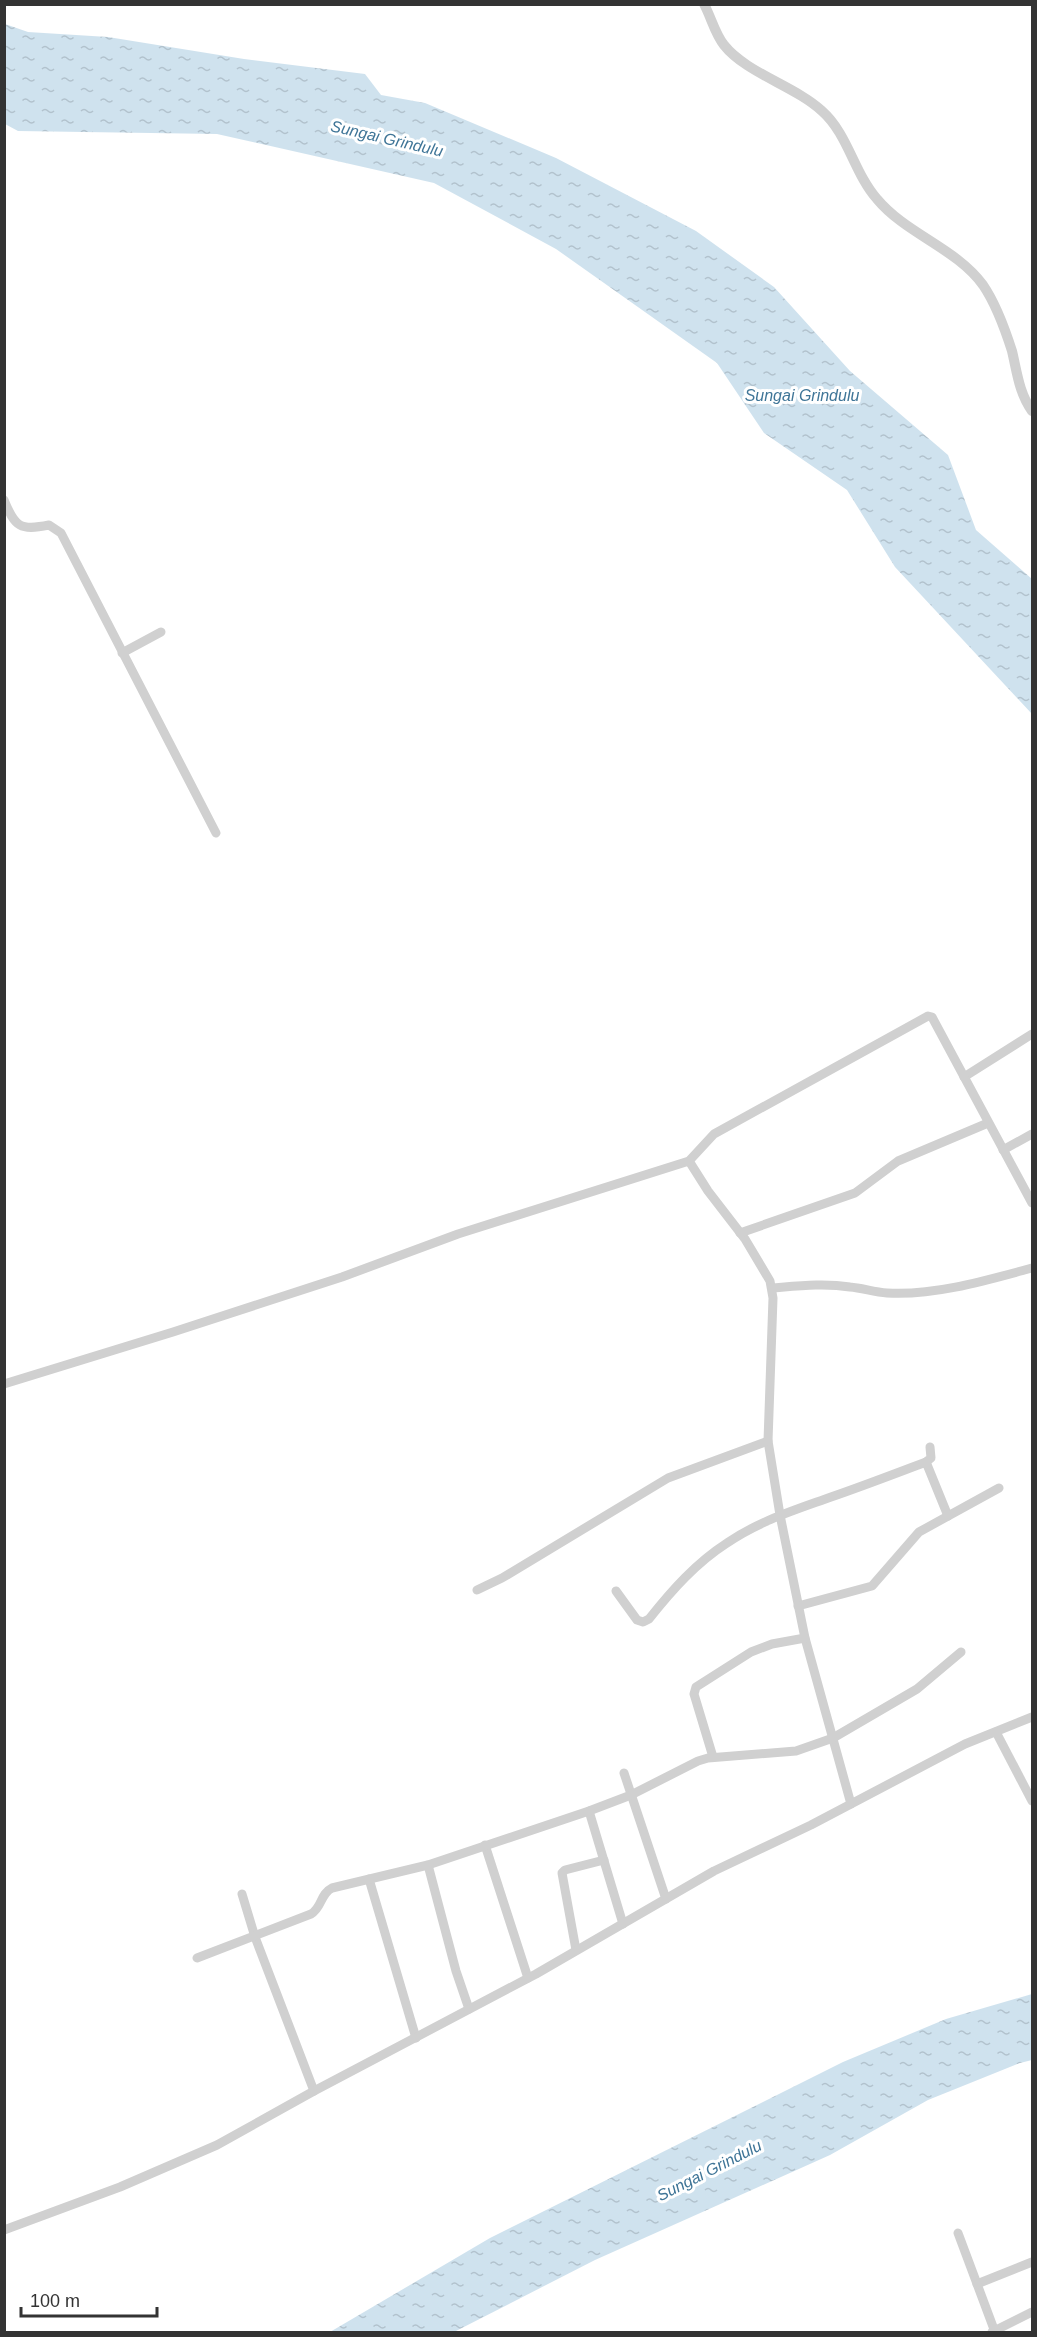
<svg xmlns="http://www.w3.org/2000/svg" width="1037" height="2337" font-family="Helvetica,sans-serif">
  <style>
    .water { fill: url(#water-ripples) }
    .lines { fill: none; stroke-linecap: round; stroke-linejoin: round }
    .minor { stroke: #d0d0d0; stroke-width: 9 }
    .tertiary { stroke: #d0d0d0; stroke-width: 10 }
    .labels { text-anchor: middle; stroke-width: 6; stroke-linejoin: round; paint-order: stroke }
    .water-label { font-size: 16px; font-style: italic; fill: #3f7597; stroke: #fff }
  </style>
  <defs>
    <pattern id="water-ripples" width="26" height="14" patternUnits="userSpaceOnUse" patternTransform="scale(1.5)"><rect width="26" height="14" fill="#cfe2ee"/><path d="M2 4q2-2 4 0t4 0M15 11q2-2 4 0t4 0" fill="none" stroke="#b2c2cd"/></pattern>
  </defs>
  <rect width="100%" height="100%" fill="#fff"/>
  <g class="water">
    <path d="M5 24 28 32 108 37 244 59 365 74 381 95 425 103 556 158 696 231 774 287 850 371 948 455 976 530 1032 579V714L895 567 847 490 764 433 717 363 556 249 434 183 217 134 18 131 5 124Z"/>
    <path d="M1032 1994V2060L1020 2063 928 2100 830 2155 595 2260 454 2332H330L490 2238 843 2062 946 2019Z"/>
  </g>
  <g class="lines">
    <g class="minor">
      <path d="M4 500C15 527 20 531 49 525L61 533 216 833"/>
      <path d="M122 653 161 632"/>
      <path d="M964 1077 1032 1034"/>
      <path d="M1003 1150 1032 1134"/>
      <path d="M689 1161 708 1191 745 1239 770 1281 773 1298 768 1441 780 1515 805 1638 851 1804"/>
      <path d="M740 1233 855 1193 898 1161 988 1123"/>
      <path d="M772 1288C798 1286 824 1283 850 1287 862 1288 874 1292 887 1293 934 1296 988 1280 1032 1268"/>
      <path d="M4 1384 173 1332 342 1277 458 1234 689 1161 714 1134 928 1016 932 1017 1032 1203"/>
      <path d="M926 1462 931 1458 930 1447"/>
      <path d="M477 1590 502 1578 668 1478 768 1441"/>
      <path d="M616 1591 637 1620 643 1622 649 1619C672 1590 696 1563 727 1543 759 1521 795 1510 831 1497 863 1486 894 1474 926 1462L948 1516"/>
      <path d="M798 1606 872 1586 919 1532 999 1488"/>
      <path d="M996 1732 1032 1801"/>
      <path d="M713 1757 694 1694 696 1687 751 1652 772 1644 805 1638"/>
      <path d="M624 1773 666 1899"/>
      <path d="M589 1811 623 1924"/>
      <path d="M485 1845 528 1978"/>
      <path d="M428 1865 456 1971 469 2009"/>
      <path d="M369 1879 416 2038"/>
      <path d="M242 1894 255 1937 314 2091"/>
      <path d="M576 1950 562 1873 565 1870 604 1860"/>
      <path d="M197 1958 311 1914C322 1908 320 1894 332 1888L428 1865 589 1811 631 1795 698 1761 708 1758 796 1751 833 1738 917 1689 961 1652"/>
      <path d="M4 2230 120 2187 217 2145 314 2091 536 1974 714 1871 811 1825 965 1744 1032 1717"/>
      <path d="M958 2233 995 2332"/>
      <path d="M977 2284 1032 2262"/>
      <path d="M992 2332 1032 2312"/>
    </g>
    <path class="tertiary" d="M704 4C711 17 715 34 724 45 746 73 795 86 822 111 848 134 854 173 877 199 906 234 956 248 983 285 996 304 1005 329 1012 351 1017 372 1019 393 1032 411"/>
  </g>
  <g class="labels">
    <g class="water-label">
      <text transform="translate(387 138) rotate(13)" y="6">Sungai Grindulu</text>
      <text x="802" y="401">Sungai Grindulu</text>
      <text transform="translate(709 2170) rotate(-27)" y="6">Sungai Grindulu</text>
    </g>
  </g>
  <rect width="1037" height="2337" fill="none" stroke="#333333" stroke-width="12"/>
  <path d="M21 2307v9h136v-9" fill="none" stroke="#333333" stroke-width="3"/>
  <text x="30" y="2307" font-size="18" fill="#333333" stroke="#ffffff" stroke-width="4.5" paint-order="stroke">100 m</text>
</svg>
